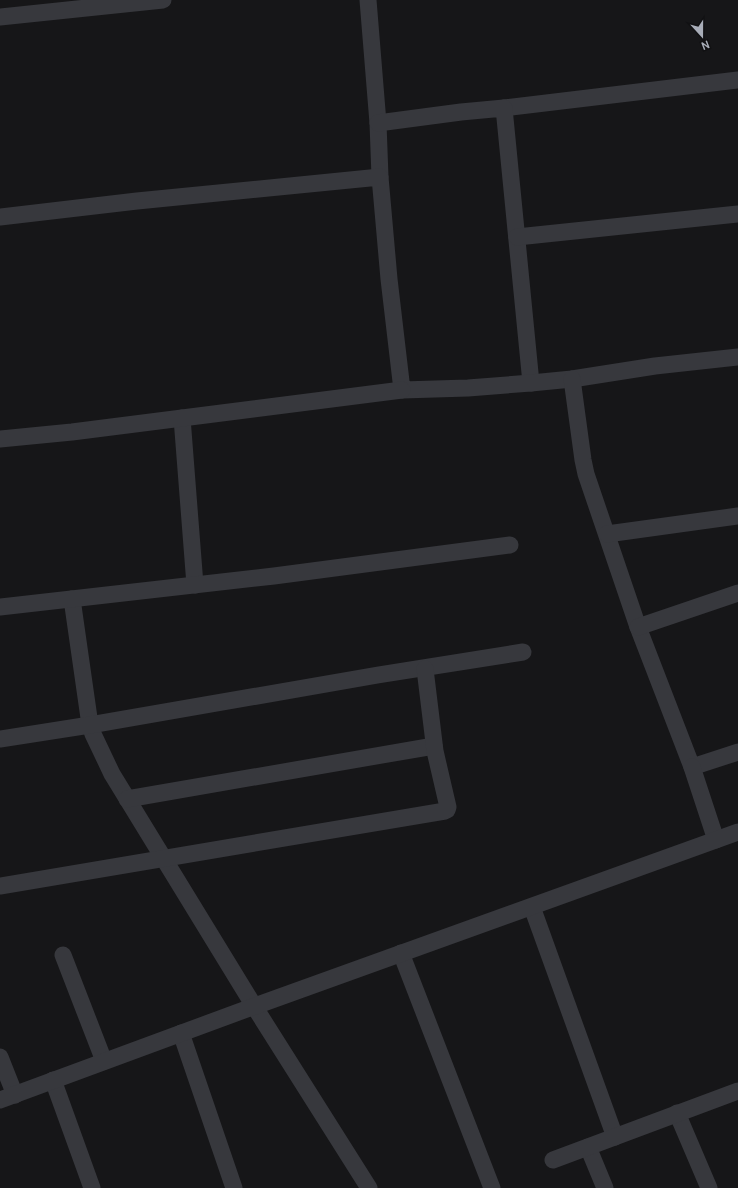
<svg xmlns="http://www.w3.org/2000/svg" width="738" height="1188" font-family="Overpass,sans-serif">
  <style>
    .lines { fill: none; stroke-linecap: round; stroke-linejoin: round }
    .street { stroke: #37383d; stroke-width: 17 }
  </style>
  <rect width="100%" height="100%" fill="#161618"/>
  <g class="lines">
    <g class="street">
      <path d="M368 0 378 123 380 177"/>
      <path d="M0 17 163 0"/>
      <path d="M504 108 738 80"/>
      <path d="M378 123 461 112 504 108 531 383"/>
      <path d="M0 217 137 201 380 177 389 279 402 390 468 388 531 383 572 379 655 366 738 357"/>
      <path d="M517 237 738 214"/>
      <path d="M572 379 583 460 586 474 638 627 692 767 738 752"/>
      <path d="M182 418 195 585"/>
      <path d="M0 439 72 432 402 390"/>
      <path d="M607 534 738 516"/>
      <path d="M72 599 90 725 93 734 112 774 254 1006 369 1188"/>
      <path d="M0 607 274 576 510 545"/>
      <path d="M638 627 738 593"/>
      <path d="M0 739 90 725 378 675 523 652"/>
      <path d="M692 767 716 840"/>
      <path d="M127 799 434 746"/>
      <path d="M0 886 445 811 447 810 448 807 435 751 425 669"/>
      <path d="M532 907 615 1137"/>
      <path d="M401 953 492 1188"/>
      <path d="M63 955 104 1061"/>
      <path d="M181 1033 234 1188"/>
      <path d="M0 1057 15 1095"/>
      <path d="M53 1080 92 1188"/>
      <path d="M0 1100 244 1010 738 832"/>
      <path d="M677 1113 709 1188"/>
      <path d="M588 1147 605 1188"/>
      <path d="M553 1160 738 1091"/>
    </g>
  </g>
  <g transform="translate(702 36) rotate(159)" stroke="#111113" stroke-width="3" paint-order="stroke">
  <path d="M0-3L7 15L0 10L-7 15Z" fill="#a8adb8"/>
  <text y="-6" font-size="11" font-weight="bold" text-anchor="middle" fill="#a8adb8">N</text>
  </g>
</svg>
